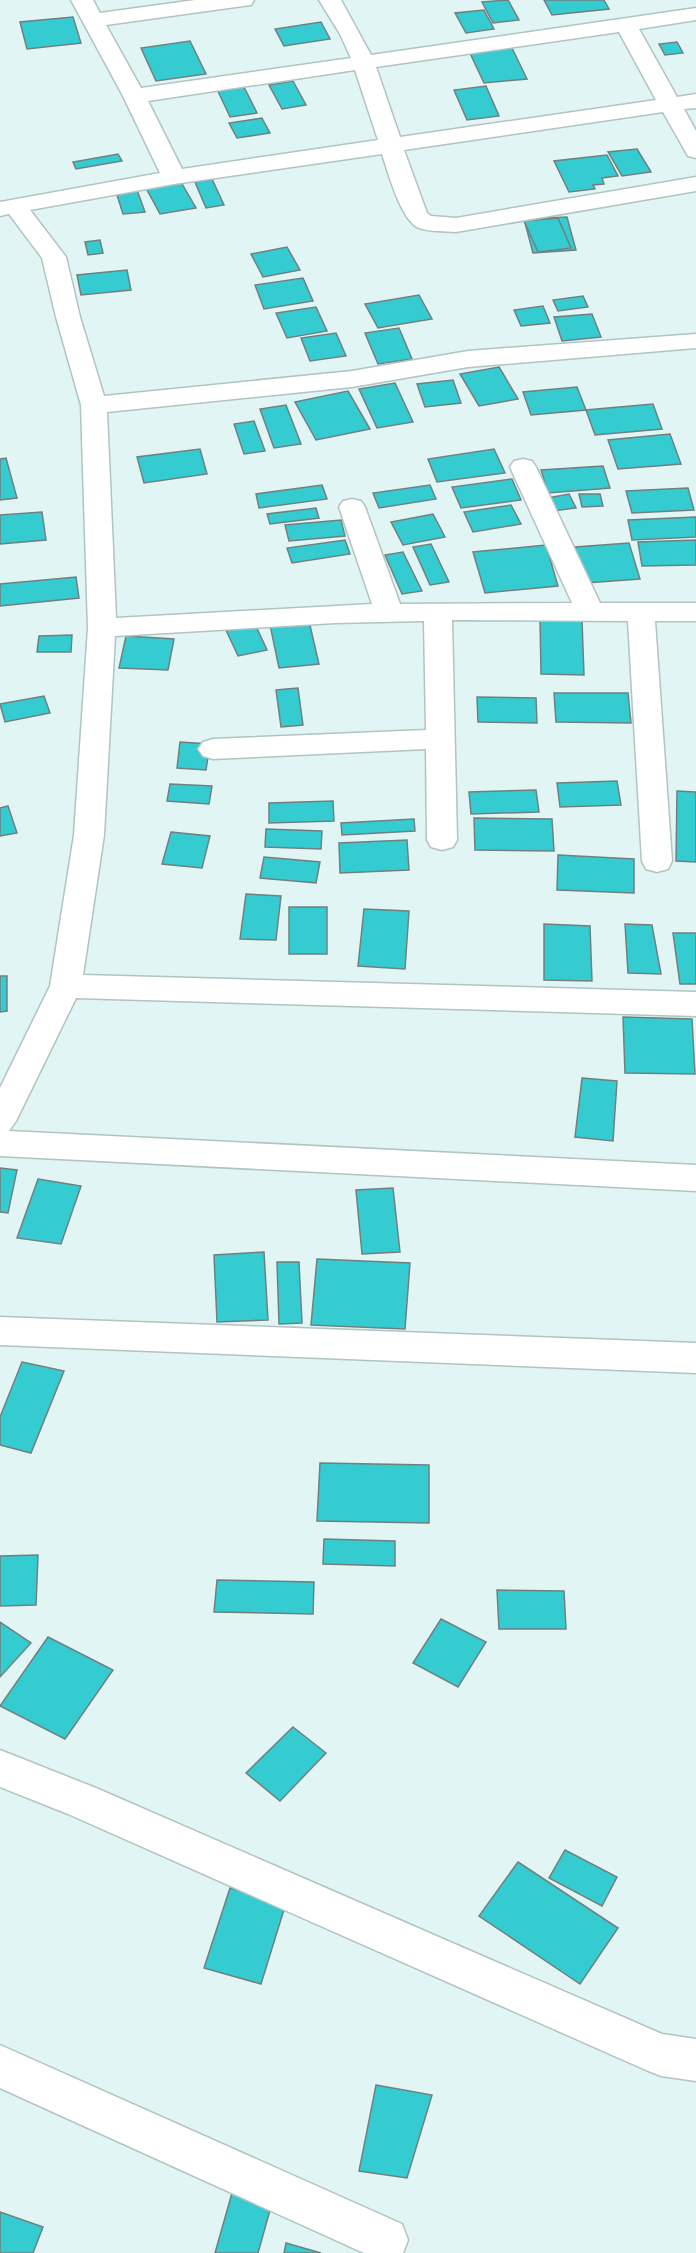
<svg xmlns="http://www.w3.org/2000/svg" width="696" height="2253" font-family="'DM Sans',sans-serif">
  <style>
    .building { fill: #35ccd1; stroke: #708081; stroke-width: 1.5 }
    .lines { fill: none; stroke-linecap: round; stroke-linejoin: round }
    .minor-casing { stroke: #b1c3c3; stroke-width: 3 }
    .minor { fill: #fff; fill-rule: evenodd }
  </style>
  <rect width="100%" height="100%" fill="#e2f5f5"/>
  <g class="building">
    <path d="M508 0 519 20 493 23 482 2Z"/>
    <path d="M544 0H604L609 9 552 15Z"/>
    <path d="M484 10 494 29 466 33 455 13Z"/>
    <path d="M73 17 81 43 27 49 20 22Z"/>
    <path d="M321 22 330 39 284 46 275 29Z"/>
    <path d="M190 41 206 74 156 81 141 48Z"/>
    <path d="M677 42 683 53 665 55 659 44Z"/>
    <path d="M512 48 527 79 484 83 470 53Z"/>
    <path d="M293 81 306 105 282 109 269 85Z"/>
    <path d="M243 85 257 113 230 117 217 89Z"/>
    <path d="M486 86 499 116 467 120 454 90Z"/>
    <path d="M262 118 270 133 237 138 229 123Z"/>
    <path d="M637 149 651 172 622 176 608 152Z"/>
    <path d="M118 154 122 161 76 169 73 162Z"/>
    <path d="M607 155 618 176 602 178 604 184 593 185 595 189 569 192 554 161Z"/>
    <path d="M212 179 224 205 206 208 195 182Z"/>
    <path d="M181 182 196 208 160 214 146 188Z"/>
    <path d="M137 190 145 212 123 214 116 192Z"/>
    <path d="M567 217 576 250 533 253 524 219Z"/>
    <path d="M558 218 571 248 538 252 524 221Z"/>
    <path d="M100 240 103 253 88 255 85 242Z"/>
    <path d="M287 247 300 270 263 277 251 254Z"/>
    <path d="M127 270 131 290 81 295 77 275Z"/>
    <path d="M303 278 313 301 264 309 255 285Z"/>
    <path d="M419 295 432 319 378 328 365 304Z"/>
    <path d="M583 296 588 307 558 311 553 300Z"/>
    <path d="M543 306 550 323 521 326 514 310Z"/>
    <path d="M316 307 327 331 287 338 276 313Z"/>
    <path d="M592 314 601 337 562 341 554 317Z"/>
    <path d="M399 328 412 359 378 364 365 333Z"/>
    <path d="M336 333 346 356 310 361 301 338Z"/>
    <path d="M499 367 518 399 479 406 460 374Z"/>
    <path d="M453 380 461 403 425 407 417 384Z"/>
    <path d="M395 383 413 422 377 428 359 389Z"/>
    <path d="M577 387 586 410 531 415 523 392Z"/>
    <path d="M348 391 370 429 316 440 295 402Z"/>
    <path d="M653 404 662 429 595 435 586 410Z"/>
    <path d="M286 405 301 444 274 448 260 409Z"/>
    <path d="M254 421 265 451 244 454 234 424Z"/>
    <path d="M670 434 681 464 618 469 608 440Z"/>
    <path d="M200 449 207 474 144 483 137 457Z"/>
    <path d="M494 449 505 473 437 482 428 459Z"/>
    <path d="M6 458 17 498 0 500V459Z"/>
    <path d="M603 466 610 488 548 493 541 470Z"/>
    <path d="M512 479 521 500 461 508 452 487Z"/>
    <path d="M322 485 327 499 259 508 256 494Z"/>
    <path d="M430 485 436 499 379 508 373 493Z"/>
    <path d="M688 488 694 510 632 513 626 491Z"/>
    <path d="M569 494 576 508 553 511 547 498Z"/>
    <path d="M579 494H600L603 506 582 507Z"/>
    <path d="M511 505 521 524 473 532 464 512Z"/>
    <path d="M316 508 319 518 270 524 267 514Z"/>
    <path d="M42 512 46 540 0 544V515Z"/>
    <path d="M433 514 445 537 403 545 391 522Z"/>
    <path d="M696 517V537L632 540 628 520Z"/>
    <path d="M341 520 345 536 289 541 285 525Z"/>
    <path d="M345 540 350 554 292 563 287 548Z"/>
    <path d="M696 540V565L642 566 638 542Z"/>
    <path d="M629 543 640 579 585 583 575 547Z"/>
    <path d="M431 544 449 582 430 585 413 547Z"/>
    <path d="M546 545 558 586 485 593 473 552Z"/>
    <path d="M403 552 422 591 402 594 385 555Z"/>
    <path d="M76 577 79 598 0 606V584Z"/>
    <path d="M540 619 582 620 584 675 541 674Z"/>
    <path d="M309 621 319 664 279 668 270 625Z"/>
    <path d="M255 624 267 650 238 656 226 630Z"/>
    <path d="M72 635 71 652H37L39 636Z"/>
    <path d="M126 636 174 639 168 670 119 668Z"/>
    <path d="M298 688 303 725 281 727 276 690Z"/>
    <path d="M554 693H628L631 723 556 722Z"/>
    <path d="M44 696 50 713 5 722 0 704Z"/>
    <path d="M477 697 536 698 537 723 478 722Z"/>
    <path d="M180 742 210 744 206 770 177 768Z"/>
    <path d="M617 781 621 805 560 807 557 783Z"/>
    <path d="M170 784 212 786 209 804 167 801Z"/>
    <path d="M536 790 539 812 471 814 469 792Z"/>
    <path d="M677 791 696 792V862L676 861Z"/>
    <path d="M333 801 334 821 269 823V803Z"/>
    <path d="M8 806 17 833 0 836V808Z"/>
    <path d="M474 818 552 819 554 851 475 850Z"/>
    <path d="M414 819 415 831 342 835 341 823Z"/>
    <path d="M266 829 322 831 321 849 265 847Z"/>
    <path d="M171 832 210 836 202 868 162 864Z"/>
    <path d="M407 840 409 870 340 873 339 843Z"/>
    <path d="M558 855 634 859V893L557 890Z"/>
    <path d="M264 857 320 862 316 883 260 878Z"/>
    <path d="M246 894 281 896 276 940 240 939Z"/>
    <rect x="289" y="907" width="38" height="47"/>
    <path d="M364 909 409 911 405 969 358 966Z"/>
    <path d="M544 924 590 926 592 981 544 980Z"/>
    <path d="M625 924 652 925 661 974 628 973Z"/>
    <path d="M673 933H696V984H680Z"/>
    <path d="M0 976H7V1011L0 1012Z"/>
    <path d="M623 1017 692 1019 695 1074 625 1073Z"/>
    <path d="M582 1078 617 1081 613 1141 575 1137Z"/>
    <path d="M0 1168 17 1170 8 1213 0 1212Z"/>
    <path d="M38 1179 81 1186 61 1244 17 1238Z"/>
    <path d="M393 1188 400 1252 362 1254 356 1190Z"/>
    <path d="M264 1252 268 1320 217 1322 214 1255Z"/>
    <path d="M317 1259 410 1263 405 1329 311 1325Z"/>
    <path d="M277 1262H299L302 1323 279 1324Z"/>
    <path d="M22 1362 64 1371 31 1453 0 1445V1417Z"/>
    <path d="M320 1463 429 1465V1523L317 1521Z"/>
    <path d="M324 1539 395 1541V1566L323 1564Z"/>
    <path d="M38 1555 36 1605 0 1606V1556Z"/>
    <path d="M217 1580 314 1582 313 1614 214 1612Z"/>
    <path d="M497 1590 564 1591 566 1629H499Z"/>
    <path d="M441 1619 486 1642 458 1687 413 1663Z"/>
    <path d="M0 1622 31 1643 0 1677Z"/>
    <path d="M48 1637 113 1670 65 1739 0 1706Z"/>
    <path d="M293 1727 326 1753 280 1801 246 1773Z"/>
    <path d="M565 1850 617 1877 602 1906 549 1878Z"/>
    <path d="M518 1862 618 1928 580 1984 479 1916Z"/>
    <path d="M239 1886 281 1895 261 1980 217 1970 221 1926Z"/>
    <path d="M230 1888 286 1903 261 1984 204 1968Z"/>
    <path d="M376 2085 432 2095 407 2178 359 2171Z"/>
    <path d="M232 2193 272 2203 258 2253H215Z"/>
    <path d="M0 2212 43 2227 33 2253H0Z"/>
    <path d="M286 2243 321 2253H284Z"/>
  </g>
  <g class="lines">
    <defs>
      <g id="minor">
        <path d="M71 0H93L100 13 195 0H254L251 5 243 6 106 25 141 88 351 58 340 34 319 0H341L371 55 696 8V20L639 29 677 97 696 94V108L684 109 696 131V158L688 156 663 112 404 150 427 213 431 216 456 218 696 177V191L456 232C444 231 430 232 419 228 401 221 388 172 382 154L174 184 30 210 66 257 80 317 104 396 352 371 468 351 696 334V348L468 367 352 387 107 412 116 618 372 604 339 507 343 501 352 499 361 501 365 507 400 604 572 603 510 467 514 461 523 459 532 461 536 467 600 603H696V621H655L672 861 668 869 657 872 646 869 642 861 628 621 452 620 457 840 453 847 442 850 431 847 427 840 426 749 213 759 203 756 198 749 203 742 213 739 426 730 424 621 335 623 115 636 104 835 83 975 696 992V1016L76 998 16 1121 9 1131 696 1165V1191L0 1156V1088L50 986 74 835 88 628 81 405 56 317 42 258 9 214 0 216V202L160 173 123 96ZM619 32 656 100 400 137 376 67ZM355 70 378 140 182 169 148 101Z"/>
        <path d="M0 1317 696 1343V1373L0 1345Z"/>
        <path d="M0 1750 96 1788 662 2034 696 2039V2081L661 2076 646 2070 68 1814 0 1787Z"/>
        <path d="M0 2045 402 2224 408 2240 403 2253H364L0 2088Z"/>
      </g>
    </defs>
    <use href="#minor" class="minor-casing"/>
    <use href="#minor" class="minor"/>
  </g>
</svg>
